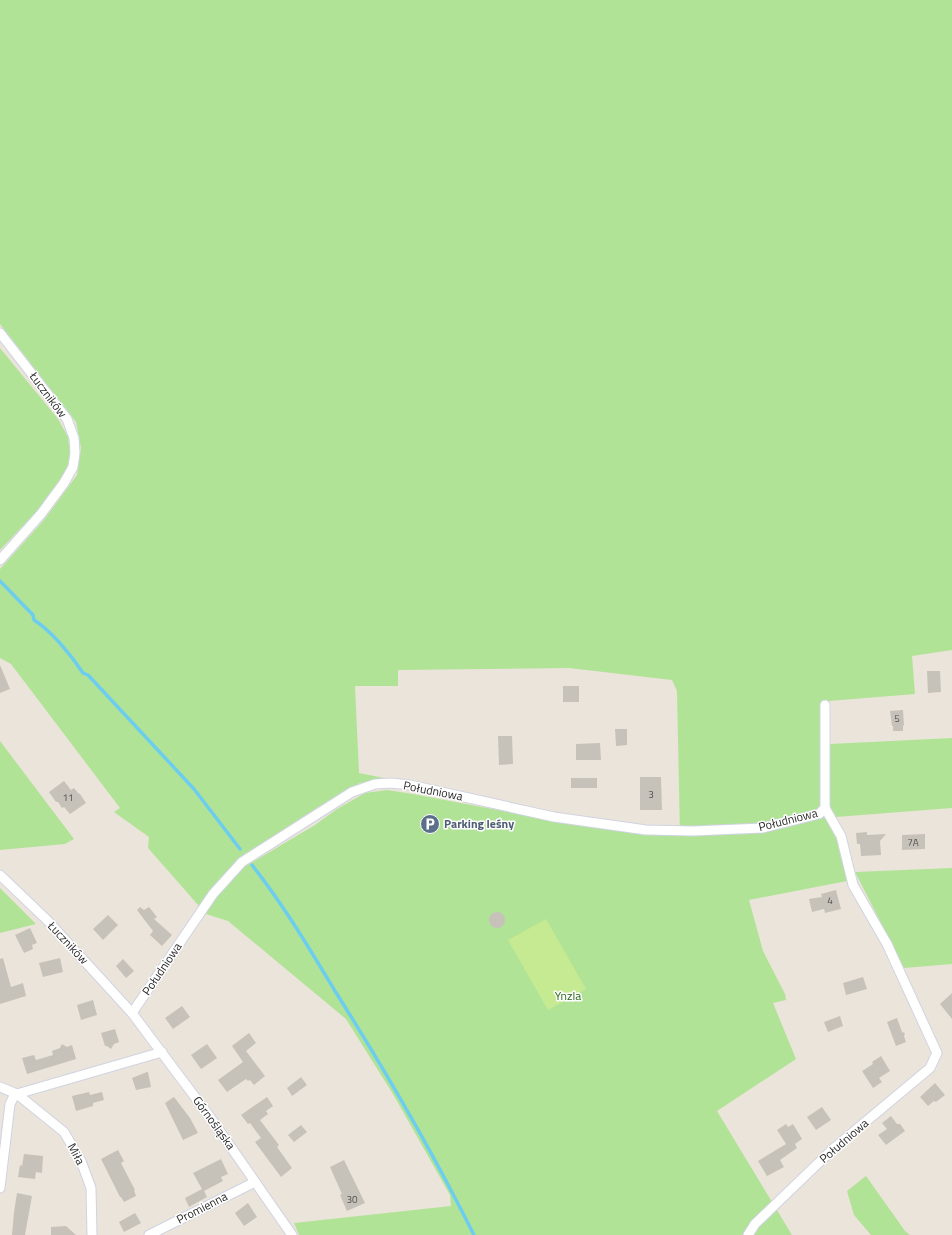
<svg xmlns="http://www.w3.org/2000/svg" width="952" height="1235" font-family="'Titillium Web',sans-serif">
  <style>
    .green { fill: #b1e396; fill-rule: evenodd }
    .pitch { fill: #c5ea92 }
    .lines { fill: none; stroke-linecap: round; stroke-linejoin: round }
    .stream { stroke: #6ccdef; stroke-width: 3.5 }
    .building { fill: #c7c2b9 }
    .minor-casing { stroke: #d0d3e2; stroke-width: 11 }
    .minor { stroke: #fff; stroke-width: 9 }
    .labels { text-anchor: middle; stroke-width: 3; stroke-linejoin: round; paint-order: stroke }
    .number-label { font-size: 10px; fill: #504f4d }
    .street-label { font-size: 12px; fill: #292929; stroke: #fff }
    .service-label { font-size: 12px; font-weight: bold; fill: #4e5e75; stroke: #fff; text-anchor: start }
    .park-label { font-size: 12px; fill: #296619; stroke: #fff }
  </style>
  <rect width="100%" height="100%" fill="#ebe4da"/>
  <g class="green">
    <path d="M0 0H952V650L912 656 915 694 829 701 830 744 952 738V808L836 817 847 881 749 900 763 951 785 994 786 1000 773 1003 796 1059 717 1111 792 1235H299L294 1223 451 1206 450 1195 393 1094 346 1019 228 921 206 914 148 848 149 837 114 812 120 808 11 664 0 658V569L44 520 77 475 81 448 76 422 0 324ZM569 668 672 680 677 691 680 836 628 831 546 819 413 794 387 790 365 793 337 809 315 825 246 866 240 858 318 807 360 783 384 778 359 773 355 686H398V670Z"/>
    <path d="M0 348 58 419 68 437 70 453 67 468 56 485 36 512 0 550Z"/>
    <path d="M0 741 74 839 65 844 0 850Z"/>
    <path d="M952 868V964L904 968 855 872Z"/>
    <path d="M0 888 36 924 0 933Z"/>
    <path d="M866 1176 905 1231 910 1235H871L854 1215 847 1191Z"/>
  </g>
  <path class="pitch" d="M546 919 586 989 548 1010 508 940Z"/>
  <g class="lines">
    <g class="stream">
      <path d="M0 581 33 615 34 620C54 633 70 654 83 673L88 675 194 789 240 849"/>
      <path d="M252 865C283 904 309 948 335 991 385 1070 432 1151 474 1235"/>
    </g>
  </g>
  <g class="building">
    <path d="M0 665 10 689 0 693Z"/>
    <path d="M927 671H940L941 692 928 693Z"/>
    <rect x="563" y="686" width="16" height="16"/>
    <path d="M903 710 904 725 903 726V731H893V726H892L890 711Z"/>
    <path d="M615 729H627V745L616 746Z"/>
    <path d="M498 736H512L513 764 499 765Z"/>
    <path d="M600 743 601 760H576V744Z"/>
    <path d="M640 777H661L662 810H640Z"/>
    <rect x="571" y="778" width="26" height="10"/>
    <path d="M64 781 71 790 74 788 78 793 80 794 86 803 70 814 64 807 62 808 58 802H56L49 792Z"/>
    <path d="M867 832V835L886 834 880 841 881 855 861 856 860 844H857L856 833Z"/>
    <path d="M925 834V849L902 850V835Z"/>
    <path d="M836 890 841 909 825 913 824 909 812 912 809 899 822 897 821 894Z"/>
    <path d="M140 907 144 910 149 907 157 917 154 919 172 935 162 946 150 935 153 931 137 910Z"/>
    <circle cx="497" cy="920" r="8"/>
    <path d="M108 915 118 925 103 940 93 929Z"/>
    <path d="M30 928 37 943 32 945 33 949 24 953 15 935Z"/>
    <path d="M3 958 11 987 23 983 26 996 0 1004V959Z"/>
    <path d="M60 958 63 972 43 977 39 963Z"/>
    <path d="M123 959 134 971 126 978 116 966Z"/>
    <path d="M863 977 867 989 846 995 843 983Z"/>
    <path d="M952 993V1019L940 1004Z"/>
    <path d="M93 1000 97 1015 81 1020 77 1005Z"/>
    <path d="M182 1006 190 1017 173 1029 165 1018Z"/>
    <path d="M840 1016 843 1026 828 1032 824 1022Z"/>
    <path d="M897 1018 902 1032 905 1033 904 1036 906 1042 896 1046 887 1022Z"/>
    <path d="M115 1029 119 1042 114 1044 111 1049 107 1046H105L101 1033Z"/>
    <path d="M249 1033 256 1043 246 1051 265 1076 254 1085 250 1080 248 1081 246 1079 227 1092 218 1080 243 1062 232 1046Z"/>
    <path d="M62 1044 67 1047 72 1045 76 1059 27 1074 22 1058 34 1055 36 1060 53 1055 52 1051 60 1048Z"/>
    <path d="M207 1044 217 1058 201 1069 191 1055Z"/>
    <path d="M881 1056 890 1071 879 1078 882 1082 873 1088 862 1071 873 1064 872 1062Z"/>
    <path d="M147 1072H148L151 1087 136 1090 132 1078Z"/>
    <path d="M301 1077 307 1085 292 1096 287 1088Z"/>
    <path d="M935 1083 945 1095 936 1102 934 1101 928 1106 920 1097Z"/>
    <path d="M89 1092 90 1095 102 1092 104 1100 93 1103V1106L76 1111 72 1096Z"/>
    <path d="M174 1097 190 1118 198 1133 183 1140 165 1103Z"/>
    <path d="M267 1097 273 1106 266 1111 268 1114 260 1120 279 1145 277 1147 292 1168 281 1177 255 1142 261 1138 250 1123 248 1124 241 1115Z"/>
    <path d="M822 1107 831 1120 816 1130 807 1117Z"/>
    <path d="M891 1116 897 1124H900L905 1131 886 1145 878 1135 887 1129 882 1123Z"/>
    <path d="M786 1124 788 1127 793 1124 802 1139 795 1144 797 1148 780 1160 784 1167 767 1176 758 1161 786 1144 777 1130Z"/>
    <path d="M301 1125 307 1132 294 1142 288 1135Z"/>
    <path d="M118 1150 124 1161 121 1163 135 1190H134L136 1196 124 1202 121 1197H120L101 1159Z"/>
    <path d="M24 1154 43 1156 42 1173 36 1172 35 1179 18 1177 20 1165 22 1166Z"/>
    <path d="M221 1159 228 1174 221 1177 223 1181 204 1191 207 1197 189 1207 185 1198 202 1189 193 1173Z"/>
    <path d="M344 1160 365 1203 347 1211 340 1195 342 1194 330 1167Z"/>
    <path d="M17 1193 32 1196 25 1235H12L14 1212Z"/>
    <path d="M248 1203 257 1217 244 1226 235 1213Z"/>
    <path d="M135 1213 141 1223 124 1232 119 1222Z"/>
    <path d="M66 1226 76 1235H51V1227Z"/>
  </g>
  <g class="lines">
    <defs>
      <g id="minor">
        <path d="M0 333 67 419 74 438 75 453 73 467 64 483 41 514 0 560"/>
        <path d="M0 875 47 920 132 1013 210 1117 292 1235"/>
        <path d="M132 1013 213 894 242 862 352 792 375 784 391 783 410 785 554 817 646 830 693 831 763 828 819 814 825 808V705"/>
        <path d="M0 1087 17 1094 64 1132 81 1161 91 1188 92 1235"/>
        <path d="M0 1188 10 1104 13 1098 17 1094 162 1052"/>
        <path d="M149 1235 255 1182"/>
        <path d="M748 1235 755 1224 833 1149 930 1068 937 1053 887 944 853 885 841 836 825 808"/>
      </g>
    </defs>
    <use href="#minor" class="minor-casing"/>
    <use href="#minor" class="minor"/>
  </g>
  <defs>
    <symbol id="parking-disc" viewBox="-11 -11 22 22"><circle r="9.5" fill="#5c6f8a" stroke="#fff"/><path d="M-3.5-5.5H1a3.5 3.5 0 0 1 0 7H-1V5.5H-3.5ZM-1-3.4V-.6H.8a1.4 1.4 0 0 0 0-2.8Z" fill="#fff"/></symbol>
  </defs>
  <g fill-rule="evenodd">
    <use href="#parking-disc" x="419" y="813" width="22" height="22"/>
  </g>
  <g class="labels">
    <g class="number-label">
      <text x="897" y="722">5</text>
      <text x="651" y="798">3</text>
      <text x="68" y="801">11</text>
      <text x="913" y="846">7A</text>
      <text x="830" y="904">4</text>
      <text x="352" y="1203">30</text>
    </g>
    <g class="street-label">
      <text transform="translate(48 395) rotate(53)" y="4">Łuczników</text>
      <text transform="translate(433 791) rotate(11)" y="4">Południowa</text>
      <text transform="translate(788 820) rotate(-14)" y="4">Południowa</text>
      <text transform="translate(68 943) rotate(47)" y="4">Łuczników</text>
      <text transform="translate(162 969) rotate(-56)" y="4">Południowa</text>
      <text transform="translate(214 1123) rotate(54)" y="4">Górnośląska</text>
      <text transform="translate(844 1141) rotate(-41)" y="4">Południowa</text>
      <text transform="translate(76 1154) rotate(62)" y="4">Miła</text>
      <text transform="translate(202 1208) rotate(-27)" y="4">Promienna</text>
    </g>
    <g class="service-label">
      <text x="444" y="828">Parking leśny</text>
    </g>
    <g class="park-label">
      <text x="568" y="1000">Ynzla</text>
    </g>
  </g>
</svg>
